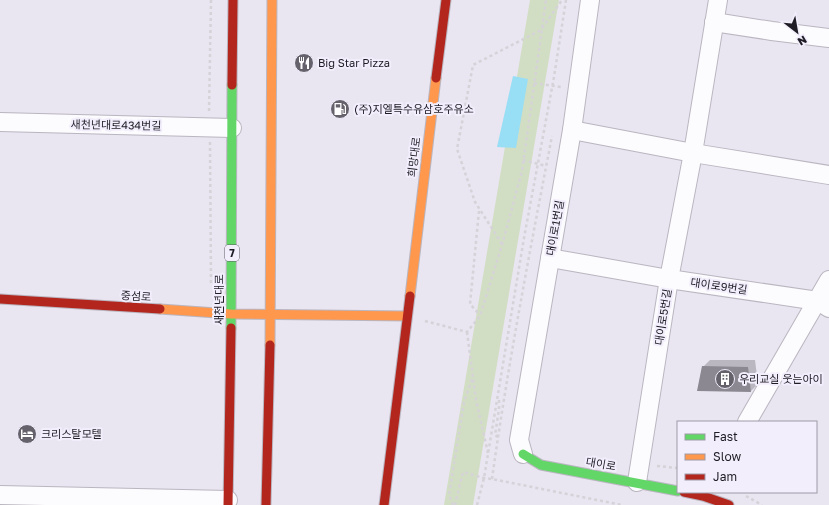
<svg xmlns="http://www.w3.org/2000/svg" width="829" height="505" font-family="'Golos Text','Noto Sans KR',sans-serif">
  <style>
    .green { fill: #d2dec3 }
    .water { fill: #98def5 }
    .shadow { fill: #0003 }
    .building { fill: #8b8891 }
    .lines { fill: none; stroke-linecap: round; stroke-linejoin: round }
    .street-casing { stroke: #bab6c0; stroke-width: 20 }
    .fast-casing { stroke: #bab6c0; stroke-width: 11 }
    .slow-casing { stroke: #bab6c0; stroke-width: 11 }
    .jam-casing { stroke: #bab6c0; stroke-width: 11 }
    .path { stroke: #d5d3d8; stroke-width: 2.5; stroke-dasharray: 3 3; stroke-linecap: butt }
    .street { stroke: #fcfbfd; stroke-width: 18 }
    .fast { stroke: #63d668; stroke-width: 9 }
    .slow { stroke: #ff974d; stroke-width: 9 }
    .jam { stroke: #b3261e; stroke-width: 9 }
    .labels { text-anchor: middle; stroke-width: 4; stroke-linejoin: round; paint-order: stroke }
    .shield { fill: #f3eefc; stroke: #5f5b66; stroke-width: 1 }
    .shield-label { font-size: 10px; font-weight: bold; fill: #1f1c25 }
    .poi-label { font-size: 11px; fill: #1f1c25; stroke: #f3eefc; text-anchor: start }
    .street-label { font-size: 11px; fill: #1f1c25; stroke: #f3eefc }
  </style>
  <rect width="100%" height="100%" fill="#e9e5f1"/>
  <path class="green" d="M530 0H559L473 505H444Z"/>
  <path class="water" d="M513 76 528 79 516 148 497 147Z"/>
  <path class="shadow" d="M710 360H755L758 384 751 391 698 390 703 367Z"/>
  <path class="building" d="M702 366 748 367 751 392 697 391Z"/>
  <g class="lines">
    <defs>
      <g id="street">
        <path d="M714 22 772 31 829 38"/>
        <path d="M0 122 232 128"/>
        <path d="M572 130 693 153 829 175"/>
        <path d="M550 258 669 279 818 301 829 308"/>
        <path d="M747 422 829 280"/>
        <path d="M523 454 519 440 572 130 590 0"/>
        <path d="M637 482 669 279 693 153 718 0"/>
        <path d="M0 495 228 500"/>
      </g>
      <g id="fast">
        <path d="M231 328 232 85"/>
        <path d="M523 454 541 465 678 491"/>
      </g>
      <g id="slow">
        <path d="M410 296 436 78"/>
        <path d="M160 309 231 314 407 316"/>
        <path d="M270 345 272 0"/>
      </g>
      <g id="jam">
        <path d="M436 78 446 0"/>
        <path d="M232 85 233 0"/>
        <path d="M0 299 160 309"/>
        <path d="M684 492 703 496 729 505"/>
        <path d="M228 505 231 328"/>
        <path d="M266 505 270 345"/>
        <path d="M384 505 410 296"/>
      </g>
    </defs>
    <use href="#street" class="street-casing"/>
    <use href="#fast" class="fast-casing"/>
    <use href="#slow" class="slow-casing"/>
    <use href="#jam" class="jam-casing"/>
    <g class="path">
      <path d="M534 83 561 87"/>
      <path d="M209 111 211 0"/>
      <path d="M210 142 211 283"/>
      <path d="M523 160 546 166"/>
      <path d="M479 211 470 304 480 315"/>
      <path d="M502 244 475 202 457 149 473 65 541 30 562 0"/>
      <path d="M425 321 467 332 480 316 502 245 522 171 546 0"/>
      <path d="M467 332 476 400 488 453"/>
      <path d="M498 437 495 435 499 409V397"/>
      <path d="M657 466 678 468"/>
      <path d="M492 479C508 364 530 250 552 136"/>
      <path d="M746 496 762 505"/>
      <path d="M453 505 449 495 464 402 473 376"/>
      <path d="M455 505 463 472 484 478 492 479 622 505"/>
      <path d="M477 505 484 478 524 238 554 77 566 0"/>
    </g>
    <use href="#street" class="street"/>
    <use href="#fast" class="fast"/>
    <use href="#slow" class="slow"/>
    <use href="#jam" class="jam"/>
  </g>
  <defs>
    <symbol id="restaurant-disc" viewBox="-11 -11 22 22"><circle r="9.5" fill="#66626c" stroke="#f3eefc"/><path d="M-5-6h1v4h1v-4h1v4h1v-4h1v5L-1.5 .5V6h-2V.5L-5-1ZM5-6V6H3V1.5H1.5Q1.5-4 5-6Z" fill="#fff"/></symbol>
    <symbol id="fuel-disc" viewBox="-11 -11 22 22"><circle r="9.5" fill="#66626c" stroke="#f3eefc"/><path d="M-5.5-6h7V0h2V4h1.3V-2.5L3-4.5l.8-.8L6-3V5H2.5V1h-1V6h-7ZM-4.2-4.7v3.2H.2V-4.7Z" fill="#fff"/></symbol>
    <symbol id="building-disc" viewBox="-11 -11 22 22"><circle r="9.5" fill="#66626c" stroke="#f3eefc"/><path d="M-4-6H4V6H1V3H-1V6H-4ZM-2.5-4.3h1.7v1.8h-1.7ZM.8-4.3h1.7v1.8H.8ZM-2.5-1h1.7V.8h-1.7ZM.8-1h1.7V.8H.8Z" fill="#fff"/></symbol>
    <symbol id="hotel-disc" viewBox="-11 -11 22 22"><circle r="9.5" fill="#66626c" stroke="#f3eefc"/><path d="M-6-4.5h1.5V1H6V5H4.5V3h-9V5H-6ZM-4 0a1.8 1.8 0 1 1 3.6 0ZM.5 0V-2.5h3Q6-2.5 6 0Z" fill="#fff"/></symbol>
  </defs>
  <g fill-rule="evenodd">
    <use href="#restaurant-disc" x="293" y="52" width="22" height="22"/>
    <use href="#fuel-disc" x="329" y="98" width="22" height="22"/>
    <use href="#building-disc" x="714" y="368" width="22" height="22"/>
    <use href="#hotel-disc" x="16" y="423" width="22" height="22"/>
  </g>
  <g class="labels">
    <rect class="shield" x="225" y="245" width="14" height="16" rx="3"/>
    <g class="shield-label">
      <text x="232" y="257">7</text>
    </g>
    <g class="poi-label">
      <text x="318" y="67">Big Star Pizza</text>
      <text x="354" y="113">(주)지엘특수유삼호주유소</text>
      <text x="739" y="383">우리교실 웃는아이</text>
      <text x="41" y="438">크리스탈모텔</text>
    </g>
    <g class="street-label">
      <text transform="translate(116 125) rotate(1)" y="4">새천년대로434번길</text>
      <text transform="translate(414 157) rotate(-83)" y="4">희망대로</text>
      <text transform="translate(555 228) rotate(-80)" y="4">대이로1번길</text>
      <text transform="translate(719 286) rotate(8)" y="4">대이로9번길</text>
      <text transform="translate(136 296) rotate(4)" y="4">중섬로</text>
      <text transform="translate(219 300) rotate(-90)" y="4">새천년대로</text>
      <text transform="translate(663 317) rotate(-81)" y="4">대이로5번길</text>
      <text transform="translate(601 464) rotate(10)" y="4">대이로</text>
    </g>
  </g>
  <rect x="677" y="421" width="140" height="72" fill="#f3eefc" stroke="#9e9aa6"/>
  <rect x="685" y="434" width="20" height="6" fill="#63d668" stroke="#9e9aa6"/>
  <text x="713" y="441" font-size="12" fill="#1f1c25">Fast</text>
  <rect x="685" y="454" width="20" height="6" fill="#ff974d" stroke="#9e9aa6"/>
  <text x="713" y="461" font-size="12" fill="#1f1c25">Slow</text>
  <rect x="685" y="474" width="20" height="6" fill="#b3261e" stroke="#9e9aa6"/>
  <text x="713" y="481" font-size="12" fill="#1f1c25">Jam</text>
  <g transform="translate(797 32) rotate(149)" stroke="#f3eefc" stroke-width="3" paint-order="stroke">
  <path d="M0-3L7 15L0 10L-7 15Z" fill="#1f1c25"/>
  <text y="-6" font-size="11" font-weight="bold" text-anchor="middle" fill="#1f1c25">N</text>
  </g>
</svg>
